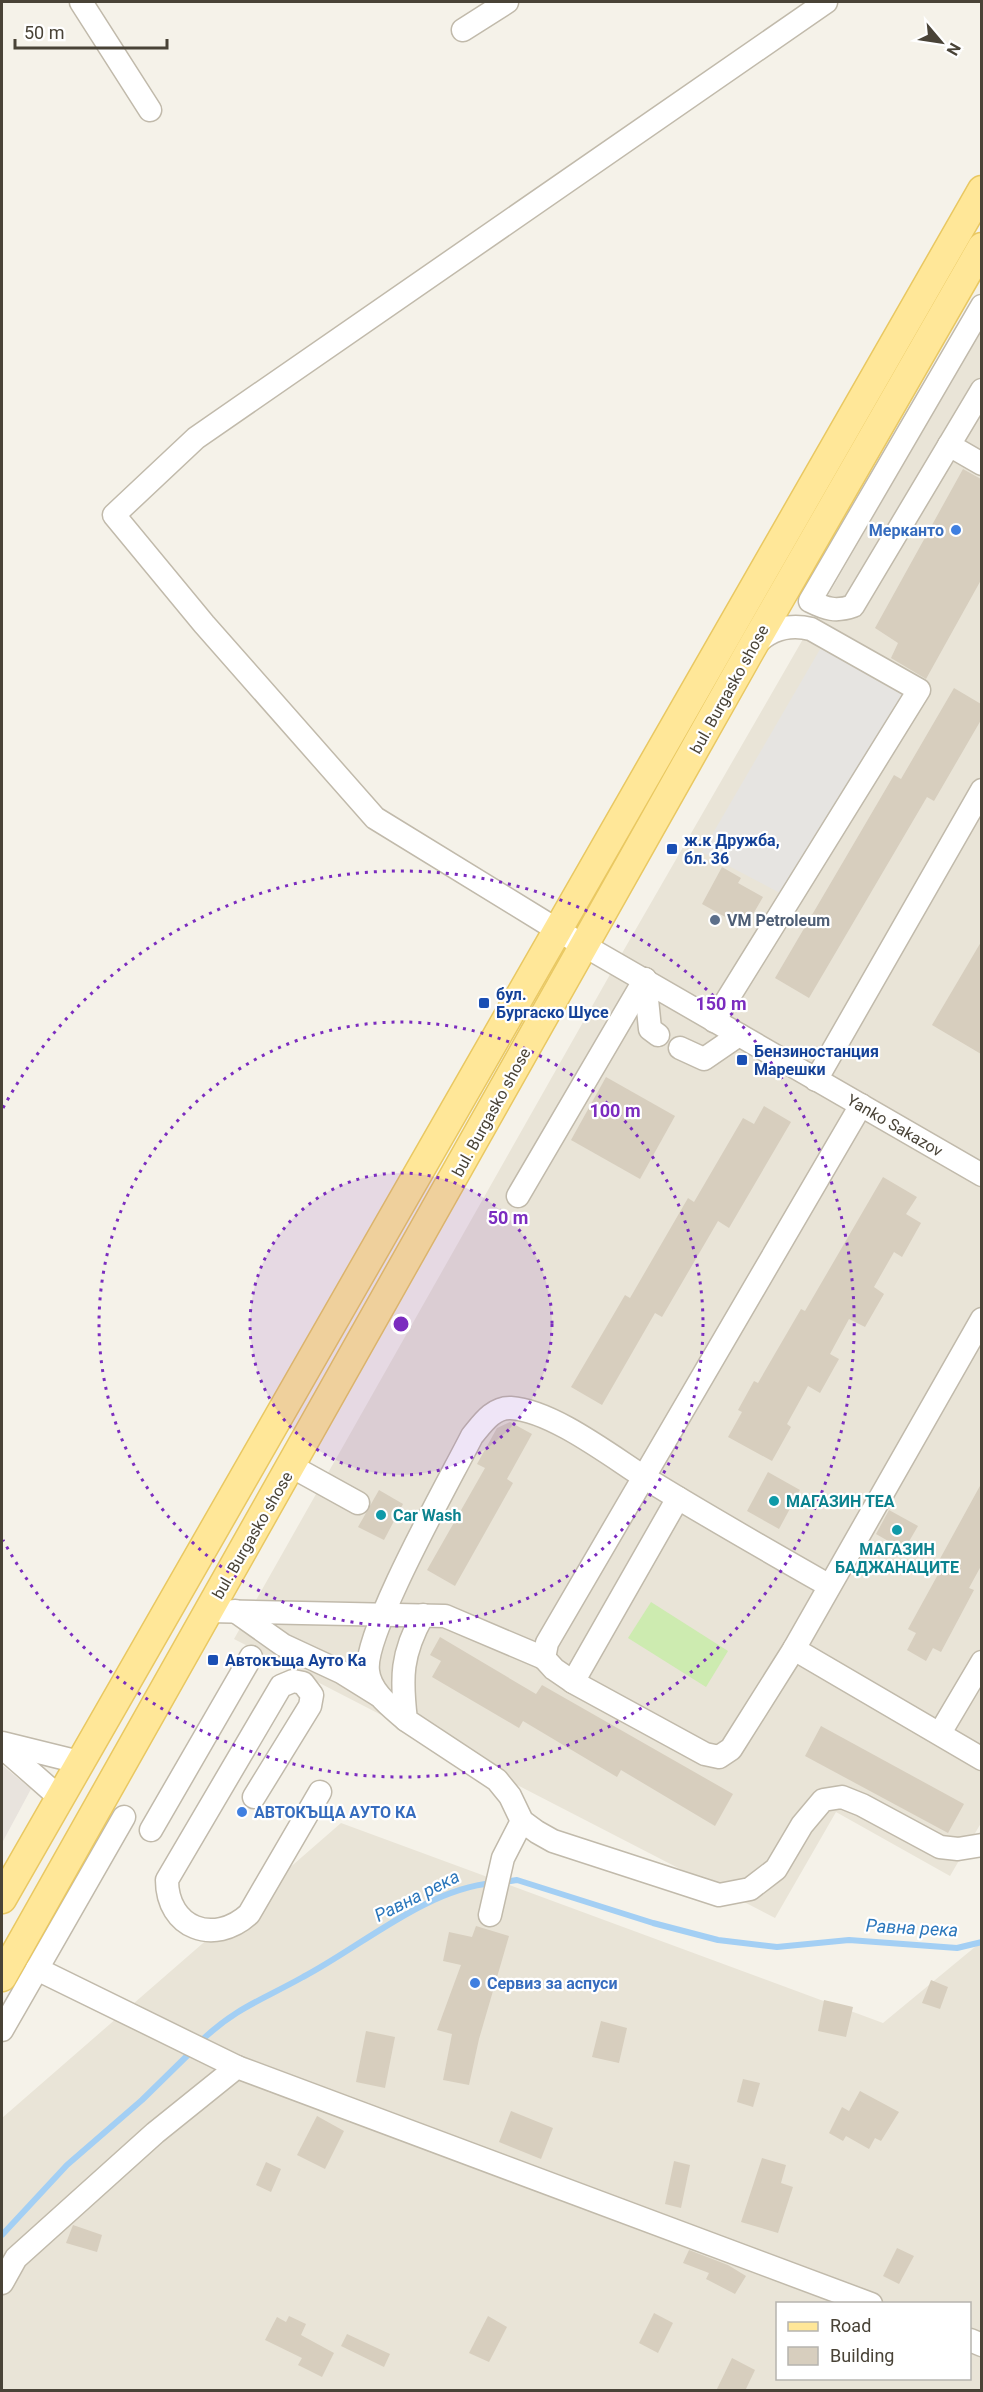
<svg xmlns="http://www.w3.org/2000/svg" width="983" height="2392" font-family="Roboto,sans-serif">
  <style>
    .residential { fill: #e9e4d7; fill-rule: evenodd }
    .industrial { fill: #e8e3dd }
    .green { fill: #cdebb0 }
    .parking { fill: #e6e4e1 }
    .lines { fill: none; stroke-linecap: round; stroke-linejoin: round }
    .stream { stroke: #a3cff4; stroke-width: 6 }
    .building { fill: #d7cebe }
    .minor-casing { stroke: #c1baab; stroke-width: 25 }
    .major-casing { stroke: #e9c862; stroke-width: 31 }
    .minor { stroke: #fff; stroke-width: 22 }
    .major { stroke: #ffe798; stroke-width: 28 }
    .ring { fill: none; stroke: #7b2cbf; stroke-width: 3; stroke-dasharray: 3 6 }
    .shop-dot { fill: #3f7fe0; stroke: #fff; stroke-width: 2 }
    .transit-dot { fill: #1a4fb4; stroke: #fff; stroke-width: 2 }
    .service-dot { fill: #5c6f8a; stroke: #fff; stroke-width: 2 }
    .culture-dot { fill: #0f9aa8; stroke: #fff; stroke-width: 2 }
    .labels { text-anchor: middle; stroke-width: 4.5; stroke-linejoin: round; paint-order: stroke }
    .shop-label { font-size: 16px; font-weight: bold; fill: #366cbe; stroke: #fff; text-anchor: start }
    .street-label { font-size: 16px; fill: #494337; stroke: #fff }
    .transit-label { font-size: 16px; font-weight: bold; fill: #164399; stroke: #fff; text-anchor: start }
    .service-label { font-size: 16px; font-weight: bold; fill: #4e5e75; stroke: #fff; text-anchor: start }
    .culture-label { font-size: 16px; font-weight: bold; fill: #0d838f; stroke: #fff; text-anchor: start }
    .water-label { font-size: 18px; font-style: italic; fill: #2a76bb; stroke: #fff }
    .centre { fill: #7b2cbf; stroke: #fff; stroke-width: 3 }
    .ring-label { font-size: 18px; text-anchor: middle; font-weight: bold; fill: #7b2cbf; stroke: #fff; stroke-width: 4.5; stroke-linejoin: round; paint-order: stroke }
  </style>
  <rect width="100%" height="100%" fill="#f5f2e9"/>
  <g class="residential">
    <path d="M981 330V1823L950 1876 836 1812 775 1918 234 1639 625 948Z"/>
    <path d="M341 1823 883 2023 981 1942V2390H2V2118ZM778 2304H970V2378H778Z"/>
  </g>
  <path class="industrial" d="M2 1765 31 1789 2 1843V1764Z"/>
  <path class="green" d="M651 1602 728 1651 706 1687 628 1638Z"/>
  <path class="parking" d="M826 639 913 690 786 896 702 852Z"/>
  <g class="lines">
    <g class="stream">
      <path d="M504 1882 517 1880 653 1923 718 1940 777 1947 849 1940 957 1948 982 1942"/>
      <path d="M200 2042C235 2008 262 2000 303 1977 362 1946 426 1889 493 1883"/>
      <path d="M2 2235 67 2165 142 2100 193 2050"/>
    </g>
  </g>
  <g class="building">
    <path d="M963 469 981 479V580L926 679 891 658 898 643 875 628Z"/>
    <path d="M954 688 981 704V720L934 801 927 797 809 998 775 978 894 775 901 779Z"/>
    <path d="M722 867 741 878 738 883 763 897 745 928 702 904Z"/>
    <path d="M981 942V1054L932 1025Z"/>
    <path d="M606 1077 675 1116 640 1179 571 1140Z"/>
    <path d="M764 1106 791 1122 729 1228 718 1221 662 1317 655 1313 602 1405 571 1387 625 1295 630 1298 688 1198 694 1202 743 1118 754 1124Z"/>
    <path d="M883 1177 917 1197 906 1214 921 1223 902 1257 894 1252 874 1287 884 1294 865 1327 849 1319 830 1354 839 1359 820 1393 808 1386 787 1424 791 1427 772 1461 728 1437 742 1412 738 1410 754 1381 758 1383 801 1309 805 1311Z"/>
    <path d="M510 1422 532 1434 507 1479 513 1483 455 1586 427 1570 485 1468 477 1464 497 1428Z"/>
    <path d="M768 1472 800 1490 779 1529 747 1511Z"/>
    <path d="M981 1484V1566L969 1588 974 1590 941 1652 933 1648 926 1661 907 1650 916 1633 908 1629 941 1569 936 1566Z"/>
    <path d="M379 1490 403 1504 384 1540 358 1527Z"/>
    <path d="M889 1510 918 1526 904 1550 876 1534Z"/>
    <path d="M440 1637 536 1694 542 1685 733 1794 715 1826 621 1770 617 1777 523 1721 519 1728 432 1677 441 1661 430 1655Z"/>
    <path d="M821 1726 964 1804 948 1833 805 1756Z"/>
    <path d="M476 1926 509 1936 479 2039 469 2085 443 2080 452 2034 437 2030 461 1965 443 1961 449 1932 472 1937Z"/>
    <path d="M931 1980 948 1987 940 2009 922 2003Z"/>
    <path d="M824 2000 853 2007 846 2037 818 2031Z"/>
    <path d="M601 2021 627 2028 619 2063 592 2057Z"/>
    <path d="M366 2031 395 2037 385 2088 356 2082Z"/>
    <path d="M743 2079 760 2083 753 2107 737 2102Z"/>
    <path d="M860 2091 899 2112 881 2141 875 2138 869 2149 846 2136 843 2141 829 2133 842 2107 849 2111Z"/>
    <path d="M511 2111 553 2128 541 2159 499 2142Z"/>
    <path d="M317 2116 344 2131 325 2169 297 2155Z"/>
    <path d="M762 2158 786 2165 781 2183 793 2187 778 2233 741 2222Z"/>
    <path d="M674 2161 690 2165 681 2208 665 2204Z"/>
    <path d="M266 2162 281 2169 271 2192 256 2185Z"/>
    <path d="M73 2225 102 2235 97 2252 66 2243Z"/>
    <path d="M897 2248 914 2256 899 2284 883 2276Z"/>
    <path d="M689 2250 728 2265 746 2276 735 2294 706 2279 709 2273 683 2263Z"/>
    <path d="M654 2313 673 2323 658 2353 639 2343Z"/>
    <path d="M289 2316 306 2324 301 2335 334 2353 322 2377 298 2365 302 2358 265 2340 277 2317 286 2322Z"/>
    <path d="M488 2316 507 2327 489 2362 469 2353Z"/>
    <path d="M347 2334 390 2354 384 2367 341 2346Z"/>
    <path d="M732 2358 755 2370 745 2391H716Z"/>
  </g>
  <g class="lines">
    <defs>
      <g id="minor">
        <path d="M81 2 150 110"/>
        <path d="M826 2 196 438 114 515 204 624 375 818 559 931 982 1175"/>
        <path d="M463 30 507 2"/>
        <path d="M982 306 810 601C826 609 836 612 853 606L982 390"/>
        <path d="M949 445 982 464"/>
        <path d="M645 979 650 1029 658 1035"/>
        <path d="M714 1021 919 690 811 629C790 624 770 629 755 645"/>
        <path d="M680 1048 704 1059 739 1035"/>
        <path d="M816 1080 982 790"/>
        <path d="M861 1105 547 1643 544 1658 554 1669 573 1682 705 1754 719 1757 731 1749 794 1649 982 1319"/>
        <path d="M518 1196 645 979"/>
        <path d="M291 1466 358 1503"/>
        <path d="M209 1611 445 1616 544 1658"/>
        <path d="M235 1611 283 1645 341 1672 378 1695"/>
        <path d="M423 1615C401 1654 401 1678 406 1720L497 1780 510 1796 522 1821 537 1832 553 1841 719 1895 750 1889 776 1869 802 1825 823 1800 842 1797 862 1805 940 1847 958 1849 982 1845"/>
        <path d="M794 1649 982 1759"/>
        <path d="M573 1682 678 1498"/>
        <path d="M406 1720C391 1707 370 1692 368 1671 363 1633 451 1478 472 1436 482 1424 493 1407 511 1408 555 1411 617 1461 655 1484 712 1519 770 1552 828 1585"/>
        <path d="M940 1733 982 1662"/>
        <path d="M2 1743 79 1762"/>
        <path d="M2 1747 59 1797"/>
        <path d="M254 1797 310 1706 312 1695 303 1683 293 1681 281 1686 167 1880C167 1928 214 1946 249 1914L320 1792"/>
        <path d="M124 1817 37 1969 237 2067"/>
        <path d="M151 1830 251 1657"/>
        <path d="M490 1915 503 1858 522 1821"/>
        <path d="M2 2030 37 1969"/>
        <path d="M2 2283 16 2258 155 2133 237 2067 871 2304"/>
        <path d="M970 2340 982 2345"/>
      </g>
      <g id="major">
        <path d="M2 1899 982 190"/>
        <path d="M2 1977 750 651 982 247"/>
      </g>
    </defs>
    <use href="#minor" class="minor-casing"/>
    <use href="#major" class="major-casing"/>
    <use href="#minor" class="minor"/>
    <use href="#major" class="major"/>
  </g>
  <circle cx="401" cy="1324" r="151" fill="#7b2cbf" fill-opacity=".12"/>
  <g class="ring">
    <circle cx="401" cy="1324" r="151"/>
    <circle cx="401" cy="1324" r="302"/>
    <path d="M3 1108A453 453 0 1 1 3 1540"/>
  </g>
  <g class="shop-dot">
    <circle cx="956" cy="530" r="6"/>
    <circle cx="242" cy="1812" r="6"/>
    <circle cx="475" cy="1983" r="6"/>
  </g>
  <g class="transit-dot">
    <rect x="666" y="843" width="12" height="12" rx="3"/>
    <rect x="478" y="997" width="12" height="12" rx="3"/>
    <rect x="736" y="1054" width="12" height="12" rx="3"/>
    <rect x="207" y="1654" width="12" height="12" rx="3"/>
  </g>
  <circle class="service-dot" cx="715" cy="920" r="6"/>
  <g class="culture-dot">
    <circle cx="774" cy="1501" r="6"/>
    <circle cx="381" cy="1515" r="6"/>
    <circle cx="897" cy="1530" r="6"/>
  </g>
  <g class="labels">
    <g class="shop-label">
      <text x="944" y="536" text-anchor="end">Мерканто</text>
      <text x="254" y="1818">АВТОКЪЩА АУТО КА</text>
      <text x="487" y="1989">Сервиз за аспуси</text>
    </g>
    <g class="street-label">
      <text transform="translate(729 689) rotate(-61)" y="6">bul. Burgasko shose</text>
      <text transform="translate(491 1112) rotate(-61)" y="6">bul. Burgasko shose</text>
      <text transform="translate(895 1125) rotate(30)" y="6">Yanko Sakazov</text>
      <text transform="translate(252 1535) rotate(-60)" y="6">bul. Burgasko shose</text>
    </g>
    <g class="transit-label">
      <text x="684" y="846">ж.к Дружба,<tspan x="684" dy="18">бл. 36</tspan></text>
      <text x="496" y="1000">бул.<tspan x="496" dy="18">Бургаско Шусе</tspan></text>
      <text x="754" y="1057">Бензиностанция<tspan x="754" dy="18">Марешки</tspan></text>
      <text x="225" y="1666">Автокъща Ауто Ка</text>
    </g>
    <g class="service-label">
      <text x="727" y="926">VM Petroleum</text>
    </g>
    <g class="culture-label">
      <text x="786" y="1507">МАГАЗИН ТЕА</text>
      <text x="393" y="1521">Car Wash</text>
      <text x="897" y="1555" text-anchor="middle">МАГАЗИН<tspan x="897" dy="18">БАДЖАНАЦИТЕ</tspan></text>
    </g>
    <g class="water-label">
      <text transform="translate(417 1896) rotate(-27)" y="6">Равна река</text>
      <text transform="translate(912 1928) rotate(3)" y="6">Равна река</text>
    </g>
  </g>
  <circle cx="401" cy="1324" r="9" class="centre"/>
  <g class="ring-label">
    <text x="721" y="1010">150 m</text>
    <text x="615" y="1117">100 m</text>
    <text x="508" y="1224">50 m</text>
  </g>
  <rect width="983" height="2392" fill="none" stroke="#494337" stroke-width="6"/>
  <rect x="776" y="2302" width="195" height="78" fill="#ffffff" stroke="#b6b4af" stroke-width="1.5"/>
  <rect x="788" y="2322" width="30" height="9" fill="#ffe798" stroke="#b6b4af" stroke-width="1.5"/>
  <text x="830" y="2332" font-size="18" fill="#494337">Road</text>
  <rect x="788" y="2347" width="30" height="18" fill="#d7cebe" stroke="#b6b4af" stroke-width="1.5"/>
  <text x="830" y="2362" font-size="18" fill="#494337">Building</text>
  <g transform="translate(941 42) rotate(119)" stroke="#ffffff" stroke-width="4.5" paint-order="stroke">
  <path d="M0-4.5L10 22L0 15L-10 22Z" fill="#494337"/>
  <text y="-9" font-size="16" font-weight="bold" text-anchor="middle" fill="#494337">N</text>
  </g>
  <path d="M15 39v9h152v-9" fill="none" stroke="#494337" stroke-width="3"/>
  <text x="24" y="39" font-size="18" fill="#494337" stroke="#ffffff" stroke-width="4.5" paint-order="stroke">50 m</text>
</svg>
